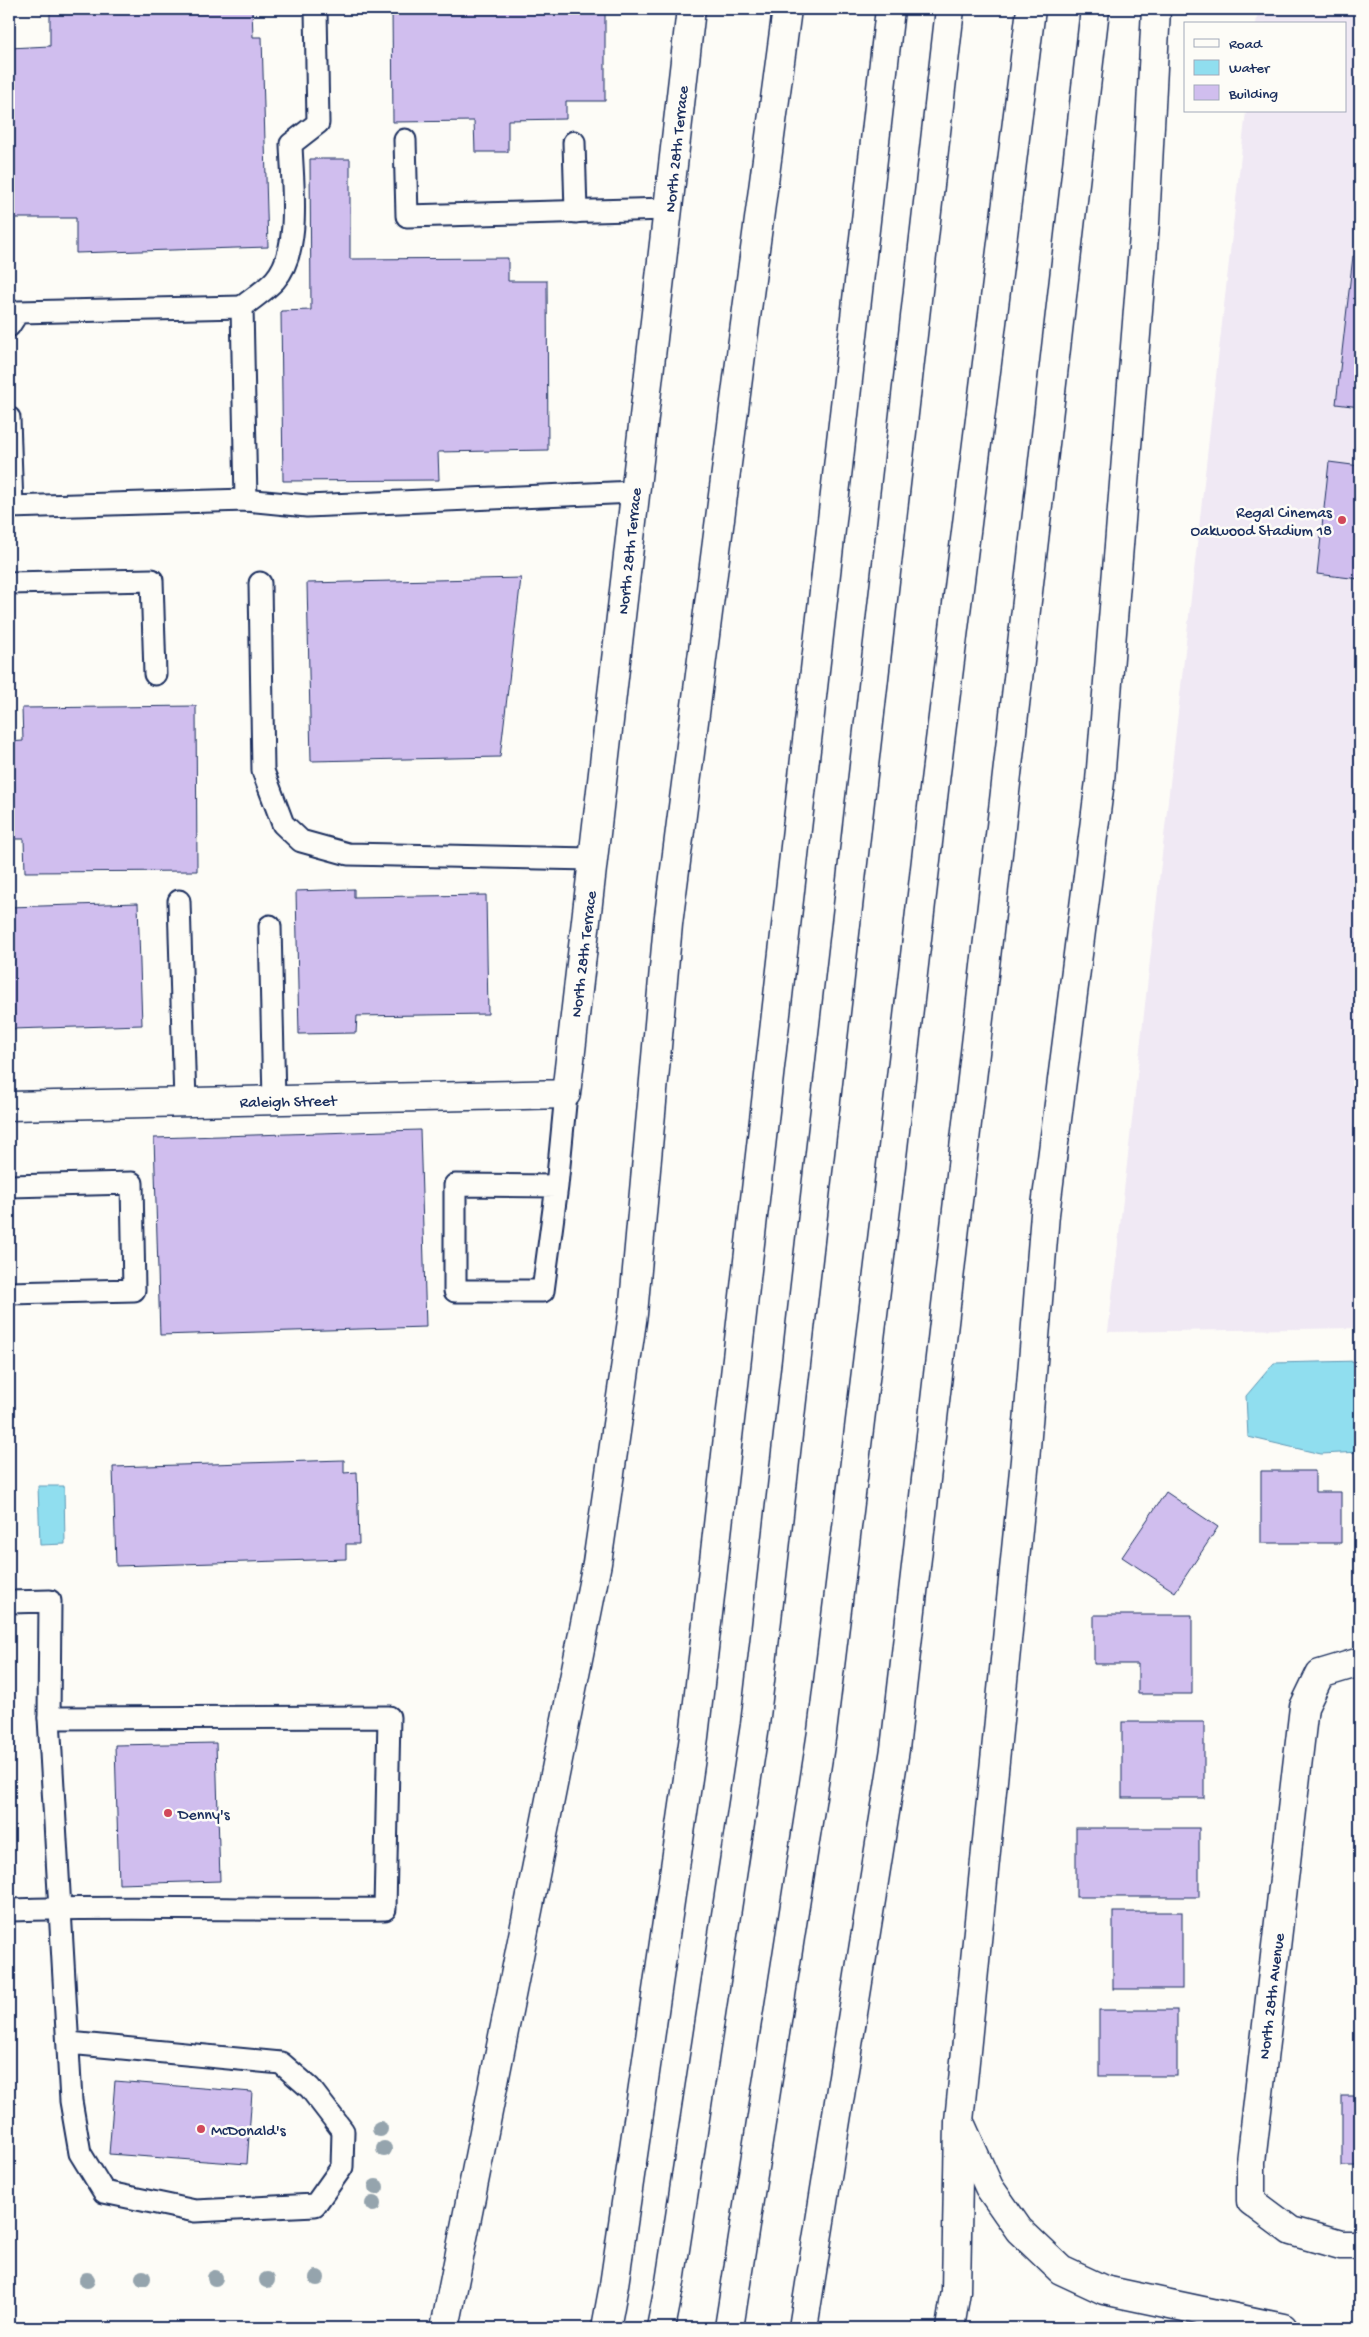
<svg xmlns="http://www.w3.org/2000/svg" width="1369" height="2337" font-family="'Gochi Hand',sans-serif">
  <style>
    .built { fill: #f0e9f4 }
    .water { fill: #90deef; stroke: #6198b5 }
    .building { fill: #d0beee; stroke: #1b2f5e }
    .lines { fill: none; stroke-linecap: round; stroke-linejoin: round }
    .lane-casing { stroke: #1b2f5e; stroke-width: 25 }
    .street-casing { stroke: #1b2f5e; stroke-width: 31 }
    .highway-casing { stroke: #1b2f5e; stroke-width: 31 }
    .lane { stroke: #fdfcf7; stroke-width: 21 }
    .street { stroke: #fdfcf7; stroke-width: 28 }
    .highway { stroke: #fdfcf7; stroke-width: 28 }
    .tree { fill: #95a4ad }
    .poi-dot { fill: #d1495b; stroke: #fdfcf7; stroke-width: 2 }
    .labels { text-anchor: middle; stroke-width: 5; stroke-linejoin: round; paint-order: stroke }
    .street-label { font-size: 16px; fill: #1b2f5e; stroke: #fdfcf7 }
    .poi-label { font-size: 16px; fill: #1b2f5e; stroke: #fdfcf7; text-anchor: start }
  </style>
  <rect width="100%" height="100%" fill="#fdfcf7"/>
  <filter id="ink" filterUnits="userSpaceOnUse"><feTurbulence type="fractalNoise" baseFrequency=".02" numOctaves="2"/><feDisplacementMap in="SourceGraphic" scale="10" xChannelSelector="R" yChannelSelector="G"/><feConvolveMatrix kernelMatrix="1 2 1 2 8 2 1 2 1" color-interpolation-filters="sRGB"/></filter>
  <g filter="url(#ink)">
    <path class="built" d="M1258 9H1360V1328L1108 1332 1246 111H1345V24H1256Z"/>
    <g class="water">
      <path d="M1360 1361V1452L1321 1454 1248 1437 1246 1396 1274 1363Z"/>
      <path d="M38 1486H64L65 1544 40 1545Z"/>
    </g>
    <g class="building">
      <path d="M50 9H252L253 37H262L268 247 76 253V218H9V48L50 46Z"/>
      <path d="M392 9H605V101H566V119L508 120V152H475L474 121 393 122Z"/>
      <path d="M310 159H350V259L508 258V281H547L548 450 438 452 439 480 283 481 281 311 311 310Z"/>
      <path d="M1360 167V209H1355Z"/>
      <path d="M1353 256 1360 257V407L1336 404Z"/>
      <path d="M1329 462 1360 466V597H1357L1359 579 1317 574Z"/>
      <path d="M521 578 500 757 311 761 307 583Z"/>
      <path d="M196 706 197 871 25 872 24 839H9V742L23 741 22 708Z"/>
      <path d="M354 889V897L486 895 488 1014 357 1016 356 1033 299 1034 296 891Z"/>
      <path d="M138 903 142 1025 12 1029 9 907Z"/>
      <path d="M420 1130 426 1327 160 1335 154 1138Z"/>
      <path d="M344 1460V1473L357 1472 359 1544H346V1559L116 1566 113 1467Z"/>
      <path d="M1261 1471H1315V1492H1341V1543H1261Z"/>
      <path d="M1166 1492 1218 1527 1175 1592 1122 1557Z"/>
      <path d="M1094 1615H1192V1694H1138V1664H1094Z"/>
      <rect x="1122" y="1722" width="82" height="76"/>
      <path d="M216 1743 220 1881 119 1884 115 1745Z"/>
      <rect x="1076" y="1828" width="123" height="69"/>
      <rect x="1113" y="1912" width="69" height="77"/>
      <rect x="1356" y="2005" width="4" height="76"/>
      <rect x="1099" y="2010" width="78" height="66"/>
      <path d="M115 2081 252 2092 247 2164 109 2154Z"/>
      <rect x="1342" y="2096" width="18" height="70"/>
    </g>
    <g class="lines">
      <defs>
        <g id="lane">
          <path d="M405 140 407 216 668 209"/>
          <path d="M574 142 576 212"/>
          <path d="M9 326 18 312 242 307"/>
          <path d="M9 418 12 507"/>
          <path d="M246 500 242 307C253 298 266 290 275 280 302 250 292 182 291 144L318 123 316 9"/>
          <path d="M9 507 246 500 307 506 635 492"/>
          <path d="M9 583 152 580 155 674"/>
          <path d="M260 583 263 771 283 824 301 841 348 854 593 859"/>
          <path d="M179 901 185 1102"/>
          <path d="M270 926 274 1100"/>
          <path d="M9 1186 132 1183 134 1290 9 1293"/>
          <path d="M557 1186 543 1291H455V1185L557 1186 566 1094"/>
          <path d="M9 1602 50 1601 49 1718 71 2101 80 2153 104 2192 195 2211 315 2205 342 2167 343 2131 310 2088 281 2063 69 2043"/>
          <path d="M9 1910C134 1905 259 1911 385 1909L389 1717 49 1718"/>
        </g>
        <g id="street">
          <path d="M9 1106 566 1094 691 9"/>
          <path d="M1360 1662 1320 1674 1304 1707 1251 2162V2201L1291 2231 1341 2245H1360"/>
        </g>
        <g id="highway">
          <path d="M962 2127 989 2187 1019 2230 1061 2270 1104 2290 1283 2328"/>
          <path d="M445 2328 597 1563 633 1314 668 924 742 347 787 9"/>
          <path d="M606 2328 614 2285 694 1737 890 9"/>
          <path d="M661 2328 670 2282 755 1725 950 9"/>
          <path d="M729 2328 822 1732 889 1183 935 781 1031 9"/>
          <path d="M803 2328 895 1749 1095 9"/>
          <path d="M950 2328 956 2291 959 2121 1025 1460 1045 1214 1100 781 1145 223 1156 9"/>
        </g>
      </defs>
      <use href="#lane" class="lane-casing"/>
      <use href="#street" class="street-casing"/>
      <use href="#highway" class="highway-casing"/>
      <use href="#lane" class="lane"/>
      <use href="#street" class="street"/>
      <use href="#highway" class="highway"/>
    </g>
    <g class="tree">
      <circle cx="380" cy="2129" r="8"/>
      <circle cx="384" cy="2149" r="8"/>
      <circle cx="376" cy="2187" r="8"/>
      <circle cx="373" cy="2204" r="8"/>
      <circle cx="143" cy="2278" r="8"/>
      <circle cx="215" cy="2278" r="8"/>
      <circle cx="317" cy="2278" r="8"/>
      <circle cx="87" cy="2280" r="8"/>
      <circle cx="267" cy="2280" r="8"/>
    </g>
  </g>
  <g class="poi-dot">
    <circle cx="1342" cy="520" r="5"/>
    <circle cx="168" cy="1813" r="5"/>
    <circle cx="201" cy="2129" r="5"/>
  </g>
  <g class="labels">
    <g class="street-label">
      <text transform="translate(675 149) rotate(-84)" y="6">North 28th Terrace</text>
      <text transform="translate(628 551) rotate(-84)" y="6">North 28th Terrace</text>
      <text transform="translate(582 954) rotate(-83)" y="6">North 28th Terrace</text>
      <text transform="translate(288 1100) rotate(-1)" y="6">Raleigh Street</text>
      <text transform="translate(1270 1996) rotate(-83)" y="6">North 28th Avenue</text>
    </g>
    <g class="poi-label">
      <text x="1332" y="517" text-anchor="end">Regal Cinemas<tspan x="1332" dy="18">Oakwood Stadium 18</tspan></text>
      <text x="178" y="1819">Denny's</text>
      <text x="211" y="2135">McDonald's</text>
    </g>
  </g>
  <rect width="1369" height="2337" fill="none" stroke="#fdfcf7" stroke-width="30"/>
  <rect x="15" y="15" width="1339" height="2307" fill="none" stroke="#1b2f5e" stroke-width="2" filter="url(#ink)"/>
  <rect x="1184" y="22" width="162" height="90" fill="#fdfcf7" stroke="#a3aaba"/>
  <rect x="1194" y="39" width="25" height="8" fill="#fdfcf7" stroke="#a3aaba"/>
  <text x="1229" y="48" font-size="15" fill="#1b2f5e">Road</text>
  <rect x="1194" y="60" width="25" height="15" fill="#90deef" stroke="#a3aaba"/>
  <text x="1229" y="72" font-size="15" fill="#1b2f5e">Water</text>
  <rect x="1194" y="85" width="25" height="15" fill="#d0beee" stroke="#a3aaba"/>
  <text x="1229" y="98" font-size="15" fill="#1b2f5e">Building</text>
</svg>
